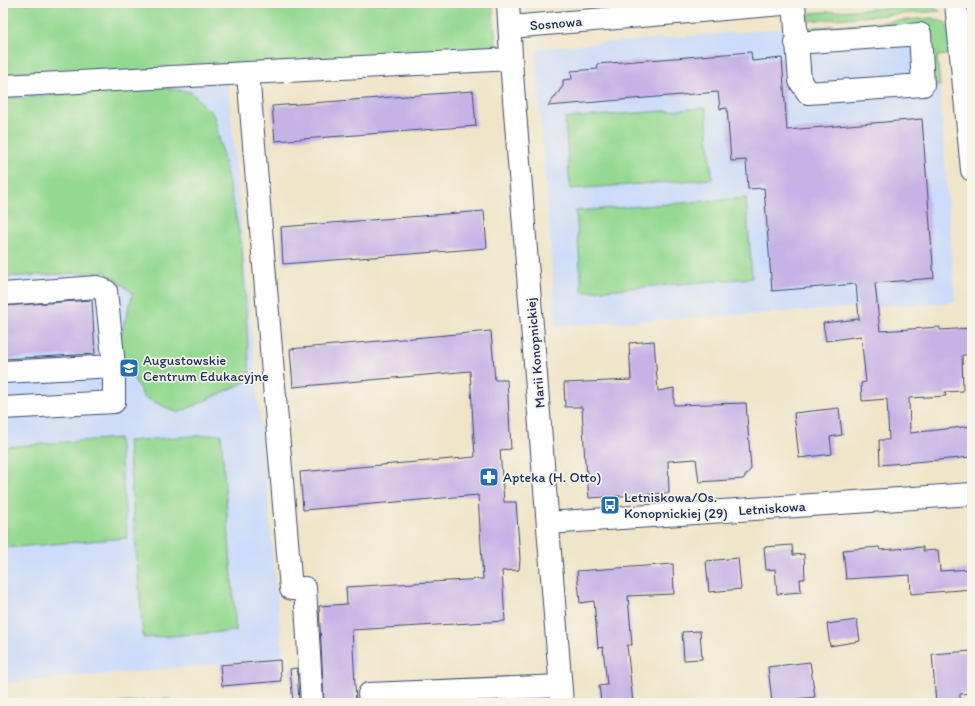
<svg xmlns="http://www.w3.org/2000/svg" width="975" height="706" font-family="Itim,sans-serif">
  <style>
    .built { fill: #ccdbf9 }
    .green { fill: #94d992; stroke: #588478 }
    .forest { fill: #77b97c; stroke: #49746d }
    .building { fill: #c6b3e6 }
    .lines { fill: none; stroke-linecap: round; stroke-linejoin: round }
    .minor-casing { stroke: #3b4a6e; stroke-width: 24 }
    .minor { stroke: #fff; stroke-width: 22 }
    .labels { text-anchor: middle; stroke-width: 3.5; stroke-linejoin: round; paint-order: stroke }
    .street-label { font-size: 14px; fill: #1b2f5e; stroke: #f7f3e8 }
    .poi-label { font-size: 14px; fill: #1b2f5e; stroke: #f7f3e8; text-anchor: start }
  </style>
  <rect width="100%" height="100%" fill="#f7f3e8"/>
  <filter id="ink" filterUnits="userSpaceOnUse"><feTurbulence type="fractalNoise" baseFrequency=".025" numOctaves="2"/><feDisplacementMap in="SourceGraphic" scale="8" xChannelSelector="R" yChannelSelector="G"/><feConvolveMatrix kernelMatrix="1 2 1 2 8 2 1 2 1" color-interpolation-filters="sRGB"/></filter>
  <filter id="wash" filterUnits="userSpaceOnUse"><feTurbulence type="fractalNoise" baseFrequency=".012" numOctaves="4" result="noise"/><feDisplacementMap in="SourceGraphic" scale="16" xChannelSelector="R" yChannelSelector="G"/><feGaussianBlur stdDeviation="0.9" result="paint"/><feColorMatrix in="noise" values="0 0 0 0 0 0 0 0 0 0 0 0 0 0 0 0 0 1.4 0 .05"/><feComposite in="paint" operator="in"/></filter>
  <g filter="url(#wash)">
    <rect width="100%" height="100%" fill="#efe5c9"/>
    <g class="built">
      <path d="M3 3H492L226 67 283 659 3 683Z"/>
      <path d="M935 21 955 302 556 326 536 55 541 48 777 29Z"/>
    </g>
    <g class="green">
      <path d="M3 3H492L497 53 3 78Z"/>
      <path d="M929 5 940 11 806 21 811 13Z"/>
      <path d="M932 18 946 23 955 54 937 56 940 86 929 85 925 26 808 33 806 31V28Z"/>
      <path d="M159 87 191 92 214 115 242 246 250 380 178 413 144 397 117 348 133 293 106 272 3 277V99Z"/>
      <path d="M706 108 712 179 570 189 565 118Z"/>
      <path d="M746 198 752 278 582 292 576 211Z"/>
      <path d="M221 434 236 631 143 638 128 441Z"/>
      <path d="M119 438 127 538 3 548V447Z"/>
    </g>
    <path class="forest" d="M168 699 175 703H119Z"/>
    <g id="blocks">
      <g class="building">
        <path d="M751 52 752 61 782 58 787 130 922 119 934 278 875 283 880 331 940 327V330L972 328V355H962L963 391 945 392 946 396 909 398 910 433 972 426V457L880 465 879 440H889L887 399 862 401 861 383 866 382 861 336 826 341 823 323 859 319 856 284 772 291 764 188 748 189 746 160 731 161 727 108 720 109 718 92 548 106 563 86V80L572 79 571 71 598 69 597 64Z"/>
        <path d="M473 91 476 126 275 141 272 106Z"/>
        <path d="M484 211 487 248 283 264 281 227Z"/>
        <path d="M92 300 95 354 3 359V306Z"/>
        <path d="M491 331 495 380H507L511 449 500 450 504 502H516L520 559 519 570 502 571 505 621 352 630 356 702 324 703 319 606 347 604 346 587 483 579 478 495 303 510 300 472 475 457 470 371 293 387 290 349Z"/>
        <path d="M654 341 658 391 674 388V405L746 403 751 469 743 479 699 482 696 459 668 461 669 493 589 498 586 463H585L582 407H565L564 383 631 380 629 343Z"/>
        <path d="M839 408 842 435 830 437 832 454 799 458 794 413Z"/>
        <path d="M792 545 793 555 804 554 805 579H800L801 592 777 594 775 569 766 570 764 547Z"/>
        <path d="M879 547 880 550 923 547V551L938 550 940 571 972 569V589L911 594 910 575 846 579 843 550Z"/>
        <path d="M738 558 741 589 709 592 706 561Z"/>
        <path d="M673 564 674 594 628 596 632 645H627L633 703H601L599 686 607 685 603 647 598 648 594 601 580 603 577 571Z"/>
        <path d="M857 620 860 641 830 646 827 624Z"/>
        <path d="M700 631 702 659 684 660 682 632Z"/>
        <path d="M972 651V693L960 694V700L936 703 932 654Z"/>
        <path d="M280 660 281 681 222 686 220 665Z"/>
        <path d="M810 662 815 697 772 702 768 667Z"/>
        <path d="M297 668 299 703H293L290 669Z"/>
      </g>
    </g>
  </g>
  <g filter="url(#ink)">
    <use href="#blocks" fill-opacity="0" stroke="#3b4a6e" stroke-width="1"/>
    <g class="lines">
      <defs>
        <g id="minor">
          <path d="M508 3 512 74 562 703"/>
          <path d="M794 3 800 81 808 93 923 85 920 34 796 43"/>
          <path d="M956 3 972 170"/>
          <path d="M510 27 794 3"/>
          <path d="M248 73 291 589 305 588 312 703"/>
          <path d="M3 86 511 59"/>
          <path d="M3 294 97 287 106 291 114 366"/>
          <path d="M3 372 114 366V402L3 408"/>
          <path d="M548 523 972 494"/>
          <path d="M371 703 369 694 560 686"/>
        </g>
      </defs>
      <use href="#minor" class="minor-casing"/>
      <use href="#minor" class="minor"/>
    </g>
  </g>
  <defs>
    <symbol id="university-square" viewBox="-11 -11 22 22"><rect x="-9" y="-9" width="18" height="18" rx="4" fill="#1f6fb2" stroke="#f7f3e8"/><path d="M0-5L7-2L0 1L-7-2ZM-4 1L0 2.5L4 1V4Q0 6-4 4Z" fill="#fff"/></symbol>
    <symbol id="pharmacy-square" viewBox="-11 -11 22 22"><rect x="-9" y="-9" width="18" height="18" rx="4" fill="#1f6fb2" stroke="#f7f3e8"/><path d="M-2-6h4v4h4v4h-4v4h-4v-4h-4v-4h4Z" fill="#fff"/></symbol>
    <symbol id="bus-square" viewBox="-11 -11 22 22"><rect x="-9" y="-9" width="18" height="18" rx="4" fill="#1f6fb2" stroke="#f7f3e8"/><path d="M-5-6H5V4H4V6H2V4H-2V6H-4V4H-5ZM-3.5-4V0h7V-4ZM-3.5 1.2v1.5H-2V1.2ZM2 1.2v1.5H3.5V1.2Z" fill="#fff"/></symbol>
  </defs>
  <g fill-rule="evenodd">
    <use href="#university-square" x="118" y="357" width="22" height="22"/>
    <use href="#pharmacy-square" x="478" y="466" width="22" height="22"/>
    <use href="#bus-square" x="599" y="494" width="22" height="22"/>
  </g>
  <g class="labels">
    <g class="street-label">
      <text transform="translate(556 23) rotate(-5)" y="5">Sosnowa</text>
      <text transform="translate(535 353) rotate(-95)" y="5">Marii Konopnickiej</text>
      <text transform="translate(772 508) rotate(-4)" y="5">Letniskowa</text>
    </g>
    <g class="poi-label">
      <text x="143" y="365">Augustowskie<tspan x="143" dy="16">Centrum Edukacyjne</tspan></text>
      <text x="503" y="482">Apteka (H. Otto)</text>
      <text x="624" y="502">Letniskowa/Os.<tspan x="624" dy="16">Konopnickiej (29)</tspan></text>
    </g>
  </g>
  <rect width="975" height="706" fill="none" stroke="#f7f3e8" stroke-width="16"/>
</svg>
